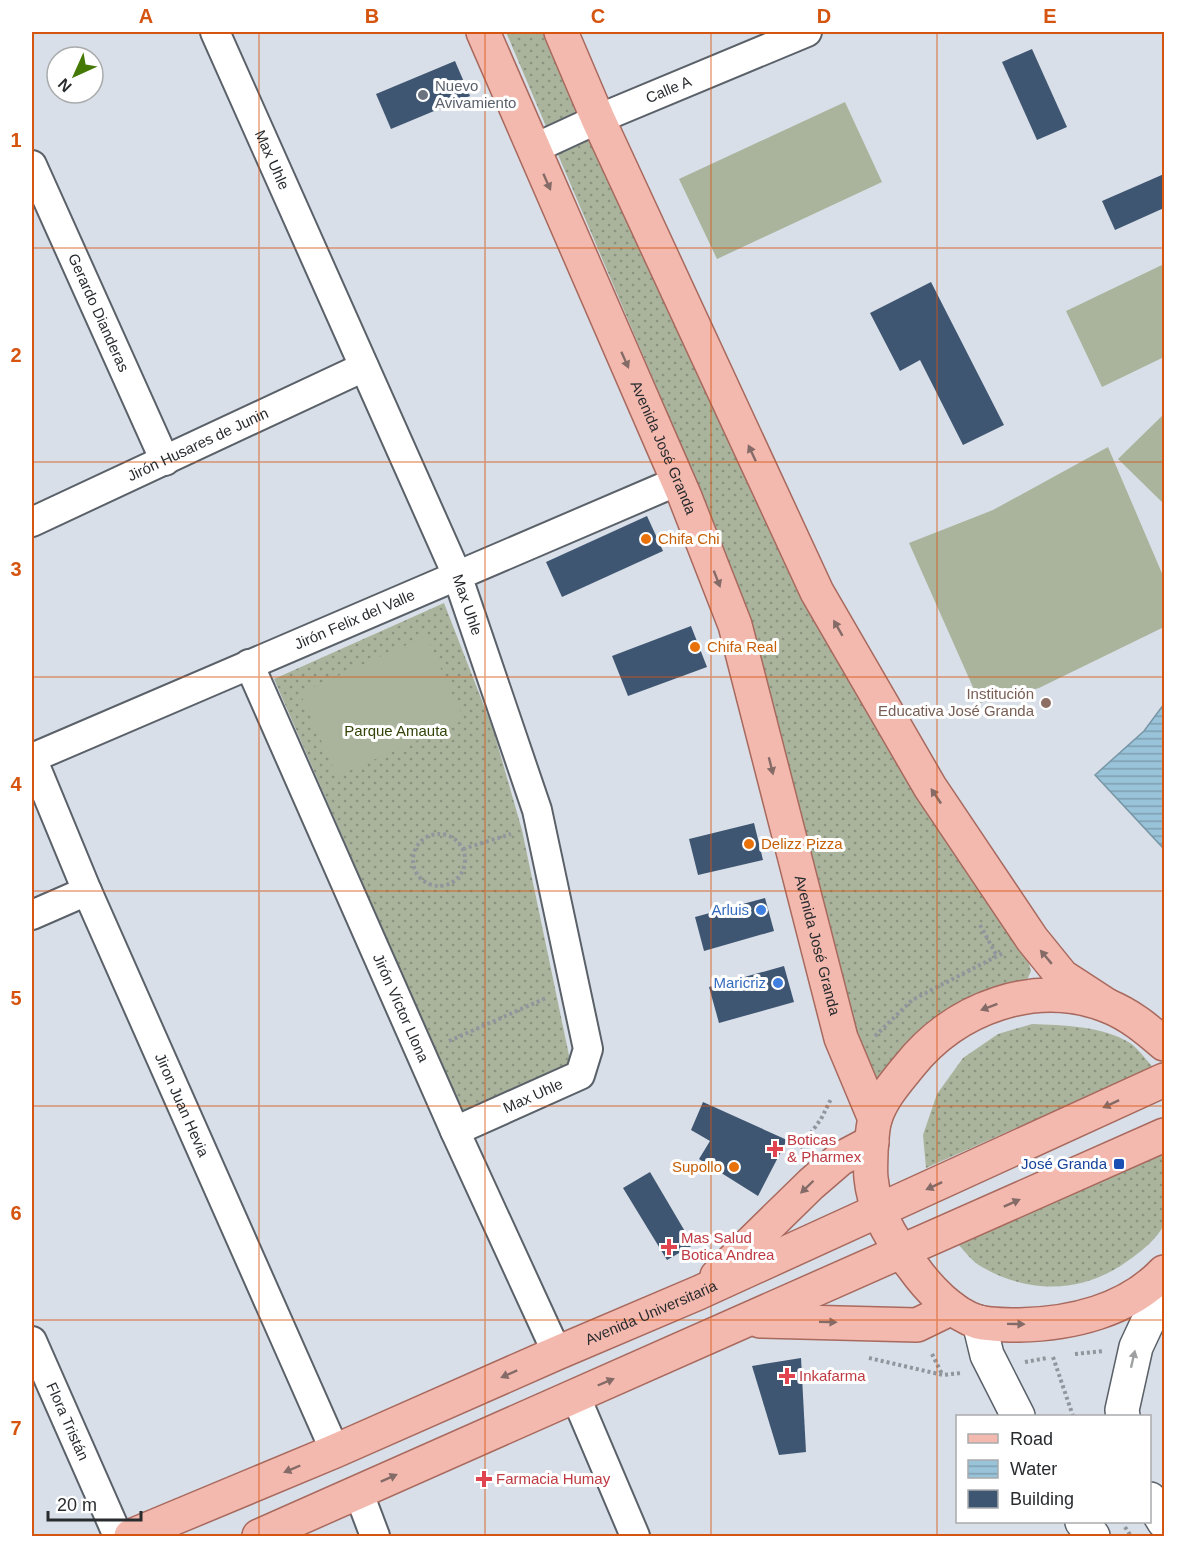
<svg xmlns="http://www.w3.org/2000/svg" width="1196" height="1568" font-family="Helvetica,sans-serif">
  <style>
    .grass { fill: url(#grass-dots) }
    .pitch { fill: #aab49c }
    .water { fill: url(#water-rules); stroke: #7796a6; stroke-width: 1.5 }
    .building { fill: #3f5672 }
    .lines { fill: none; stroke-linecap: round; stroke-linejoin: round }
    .street-casing { stroke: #5b6169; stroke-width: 32 }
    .secondary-casing { stroke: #5b6169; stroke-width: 36 }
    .primary-casing { stroke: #a8695e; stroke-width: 36 }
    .path { stroke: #91969d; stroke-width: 4; stroke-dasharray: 3 3; stroke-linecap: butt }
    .street { stroke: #fff; stroke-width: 28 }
    .secondary { stroke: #fff; stroke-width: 33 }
    .primary { stroke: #f4b9ae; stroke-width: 33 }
    .oneway { fill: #846b68 }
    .oneway2 { fill: #9fa0a1 }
    .grid { fill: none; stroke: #d55410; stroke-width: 1.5; stroke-opacity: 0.55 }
    .worship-dot { fill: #6b7280; stroke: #fff; stroke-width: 2 }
    .food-dot { fill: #e8710a; stroke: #fff; stroke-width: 2 }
    .education-dot { fill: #8d6e63; stroke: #fff; stroke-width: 2 }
    .shop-dot { fill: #3f7fe0; stroke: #fff; stroke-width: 2 }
    .health-dot { fill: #e0444e; stroke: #fff; stroke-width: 2 }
    .transit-dot { fill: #1a4fb4; stroke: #fff; stroke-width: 2 }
    .labels { text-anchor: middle; stroke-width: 6; stroke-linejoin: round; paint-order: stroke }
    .worship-label { font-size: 15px; fill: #5b616d; stroke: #fff; text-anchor: start }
    .street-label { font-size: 15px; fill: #292c2f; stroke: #fff }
    .food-label { font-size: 15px; fill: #c56008; stroke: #fff; text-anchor: start }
    .education-label { font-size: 15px; fill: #785e54; stroke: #fff; text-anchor: end }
    .park-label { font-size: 15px; fill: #324407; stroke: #fff }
    .shop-label { font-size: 15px; fill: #366cbe; stroke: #fff; text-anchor: end }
    .health-label { font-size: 15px; fill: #be3a42; stroke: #fff; text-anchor: start }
    .transit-label { font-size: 15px; fill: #164399; stroke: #fff; text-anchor: end }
    .neatline { fill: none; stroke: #d55410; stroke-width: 2 }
    .grid-label { font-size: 20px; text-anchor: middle; font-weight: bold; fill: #d55410 }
  </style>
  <defs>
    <pattern id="grass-dots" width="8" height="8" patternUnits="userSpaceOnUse" patternTransform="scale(1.5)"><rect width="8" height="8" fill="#aab49c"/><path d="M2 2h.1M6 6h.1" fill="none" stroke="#8a9380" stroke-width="1.8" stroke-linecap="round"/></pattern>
    <pattern id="water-rules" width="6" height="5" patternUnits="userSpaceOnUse" patternTransform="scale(1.5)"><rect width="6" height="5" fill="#99c3d9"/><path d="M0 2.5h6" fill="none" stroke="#7d9fb0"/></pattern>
  </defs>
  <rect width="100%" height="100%" fill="#d8dfe8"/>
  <g class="grass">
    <path d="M506 32H551L689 347 1026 953 1031 971 1027 980 993 989 875 1087 858 1055 751 625 702 494Z"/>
    <path d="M444 603 493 729 522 830 571 1065 462 1112 274 679Z"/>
    <path d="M1032 1024C1062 1025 1103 1026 1130 1043 1138 1048 1146 1060 1153 1067L926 1168 923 1135 937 1094 963 1058 998 1034Z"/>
    <path d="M1164 1150C1164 1163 1168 1215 1164 1224 1159 1237 1141 1252 1129 1260 1085 1293 1030 1295 982 1267 972 1262 964 1250 956 1242Z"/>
  </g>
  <g class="pitch">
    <path d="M845 102 882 182 717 259 679 179Z"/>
    <path d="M1164 264V357L1102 387 1066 311Z"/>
    <path d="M1164 414V504L1118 459Z"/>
    <path d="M1108 447 1164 578V627L1039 688 980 703 909 543 993 510Z"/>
    <path d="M426 636 464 720 337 776 300 693Z"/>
  </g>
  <path class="water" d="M1164 704V849L1095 775 1144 731Z"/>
  <g class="building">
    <path d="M1032 49 1067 127 1037 140 1002 62Z"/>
    <path d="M455 61 470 96 391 129 376 94Z"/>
    <path d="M1164 174V208L1115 230 1102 201Z"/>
    <path d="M931 282 1004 425 963 445 920 360 900 371 870 313Z"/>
    <path d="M647 516 663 551 562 597 546 562Z"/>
    <path d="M691 626 707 667 628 696 612 656Z"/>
    <path d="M754 823 763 860 698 875 689 839Z"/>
    <path d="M765 898 774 931 704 951 695 917Z"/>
    <path d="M784 966 794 1002 719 1023 709 987Z"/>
    <path d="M703 1102 787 1140 758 1196 699 1159 710 1141 691 1130Z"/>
    <path d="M650 1172 693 1245 667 1260 623 1188Z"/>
    <path d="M801 1358 806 1452 779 1455 752 1366Z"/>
  </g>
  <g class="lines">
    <defs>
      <g id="street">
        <path id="s1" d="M215 32 457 575 537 810 588 1049 580 1075 455 1131"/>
        <path id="s2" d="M533 149 598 119 807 32"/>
        <path id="s3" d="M32 165 165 461"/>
        <path id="s4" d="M32 522 364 367"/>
        <path id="s5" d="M249 664 455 1131 557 1353"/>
        <path id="s6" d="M32 758 87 891 335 1451"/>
        <path id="s7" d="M32 758 678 481"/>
        <path d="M32 915 87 891"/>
        <path id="s8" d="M32 1341 118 1536"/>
        <path d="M575 1395 635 1536"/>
        <path d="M358 1491 375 1536"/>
      </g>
      <g id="secondary">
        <path d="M979 1322 987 1355 1018 1416"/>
        <path d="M1123 1416 1122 1410 1136 1347 1164 1287"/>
        <path d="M1150 1499 1164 1522"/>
        <path d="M1082 1522 1093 1536"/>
      </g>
      <g id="primary">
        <path id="s9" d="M483 32 685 497 735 625 841 1038 875 1119"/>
        <path d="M561 32 598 119 817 592 930 787 1032 939 1062 976 1108 1006"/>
        <path d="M1164 1044C1147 1029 1130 1015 1108 1006 1036 978 956 1007 909 1066 896 1082 881 1099 875 1119 872 1129 872 1141 871 1151 871 1159 870 1169 871 1178 874 1210 893 1242 913 1267 928 1288 952 1314 978 1322 990 1325 1007 1325 1019 1325 1071 1324 1127 1311 1164 1272"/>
        <path d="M717 1276 811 1184 840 1159 872 1142"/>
        <path d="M760 1321 917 1325 952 1308"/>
        <path id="s10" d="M131 1536 335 1451 557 1353 698 1293 1164 1080"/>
        <path d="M259 1536 1164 1135"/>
      </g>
    </defs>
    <use href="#street" class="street-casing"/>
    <use href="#secondary" class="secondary-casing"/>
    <use href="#primary" class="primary-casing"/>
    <g class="path">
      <circle cx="439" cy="860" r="26"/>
      <path d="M463 849 511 834"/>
      <path d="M980 925 997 956"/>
      <path d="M875 1036 912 1000 1003 953"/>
      <path d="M449 1041 546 998"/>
      <path d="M800 1148 821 1119 831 1099"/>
      <path d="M932 1354 942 1374"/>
      <path d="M1075 1354 1104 1351"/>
      <path d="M1053 1357 1073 1416"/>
      <path d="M869 1358 943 1375 961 1373"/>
      <path d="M1025 1362 1047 1358"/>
      <path d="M1125 1527 1131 1536"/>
    </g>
    <use href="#street" class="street"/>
    <use href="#secondary" class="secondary"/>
    <use href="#primary" class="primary"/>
  </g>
  <defs><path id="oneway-solid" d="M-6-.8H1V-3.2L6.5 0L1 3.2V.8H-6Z" transform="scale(1.5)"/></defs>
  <g class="oneway">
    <use href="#oneway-solid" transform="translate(547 182) rotate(66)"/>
    <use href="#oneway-solid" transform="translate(625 360) rotate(66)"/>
    <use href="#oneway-solid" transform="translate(752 453) rotate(-115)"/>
    <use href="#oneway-solid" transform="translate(717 579) rotate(69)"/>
    <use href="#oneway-solid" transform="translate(838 628) rotate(-120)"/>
    <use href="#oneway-solid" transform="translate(771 766) rotate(76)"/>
    <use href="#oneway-solid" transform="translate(936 796) rotate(-124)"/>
    <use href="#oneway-solid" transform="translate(1046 957) rotate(-130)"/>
    <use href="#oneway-solid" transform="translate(989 1007) rotate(159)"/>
    <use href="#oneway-solid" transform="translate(1111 1104) rotate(155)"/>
    <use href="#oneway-solid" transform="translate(934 1186) rotate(155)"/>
    <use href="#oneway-solid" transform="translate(807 1187) rotate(136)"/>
    <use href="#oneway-solid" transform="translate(1012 1203) rotate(-24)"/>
    <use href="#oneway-solid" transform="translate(828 1322) rotate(1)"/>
    <use href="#oneway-solid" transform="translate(1016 1324) rotate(1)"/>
    <use href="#oneway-solid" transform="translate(509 1374) rotate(156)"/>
    <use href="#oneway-solid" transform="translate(606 1382) rotate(-23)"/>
    <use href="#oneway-solid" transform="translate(292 1469) rotate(157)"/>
    <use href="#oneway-solid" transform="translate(389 1478) rotate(-24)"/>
  </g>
  <use class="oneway2" href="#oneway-solid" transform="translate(1133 1359) rotate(-77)"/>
  <path class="grid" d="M259 32V1536M485 32V1536M711 32V1536M937 32V1536M32 248H1164M32 462H1164M32 677H1164M32 891H1164M32 1106H1164M32 1320H1164"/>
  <circle class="worship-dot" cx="423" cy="95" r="6"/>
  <g class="food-dot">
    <circle cx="646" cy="539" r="6"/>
    <circle cx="695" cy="647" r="6"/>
    <circle cx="749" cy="844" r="6"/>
    <circle cx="734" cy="1167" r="6"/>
  </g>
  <circle class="education-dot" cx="1046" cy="703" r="6"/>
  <g class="shop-dot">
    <circle cx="761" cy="910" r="6"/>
    <circle cx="778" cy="983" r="6"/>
  </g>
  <g class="health-dot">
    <path d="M772 1140h6v6h6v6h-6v6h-6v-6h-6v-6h6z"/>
    <path d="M666 1238h6v6h6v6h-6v6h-6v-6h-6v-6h6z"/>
    <path d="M784 1367h6v6h6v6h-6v6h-6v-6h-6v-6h6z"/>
    <path d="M481 1470h6v6h6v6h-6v6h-6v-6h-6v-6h6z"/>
  </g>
  <rect class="transit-dot" x="1113" y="1158" width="12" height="12" rx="3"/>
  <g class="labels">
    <g class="worship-label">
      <text x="435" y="91">Nuevo<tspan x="435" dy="17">Avivamiento</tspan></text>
    </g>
    <g class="street-label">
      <text dy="5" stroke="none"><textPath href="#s2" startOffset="148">Calle A</textPath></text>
      <text dy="5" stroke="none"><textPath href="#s1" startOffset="140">Max Uhle</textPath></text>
      <text dy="5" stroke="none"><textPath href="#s3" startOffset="162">Gerardo Dianderas</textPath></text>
      <text dy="5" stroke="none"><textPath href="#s4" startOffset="183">Jirón Husares de Junin</textPath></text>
      <text dy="5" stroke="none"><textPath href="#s9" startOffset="453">Avenida José Granda</textPath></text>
      <text dy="5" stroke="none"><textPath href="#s1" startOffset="626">Max Uhle</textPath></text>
      <text dy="5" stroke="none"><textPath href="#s7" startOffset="351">Jirón Felix del Valle</textPath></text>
      <text dy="5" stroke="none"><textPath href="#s9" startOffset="975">Avenida José Granda</textPath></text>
      <text dy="5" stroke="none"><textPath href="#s5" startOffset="376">Jirón Víctor Llona</textPath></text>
      <text transform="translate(533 1096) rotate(-24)" y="5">Max Uhle</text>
      <text dy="5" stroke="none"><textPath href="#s6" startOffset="378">Jiron Juan Hevia</textPath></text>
      <text dy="5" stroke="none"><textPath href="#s10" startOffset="566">Avenida Universitaria</textPath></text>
      <text dy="5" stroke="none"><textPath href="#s8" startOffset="88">Flora Tristán</textPath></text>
    </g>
    <g class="food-label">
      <text x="658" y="544">Chifa Chi</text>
      <text x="707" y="652">Chifa Real</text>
      <text x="761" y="849">Delizz Pizza</text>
      <text x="722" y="1172" text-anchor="end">Supollo</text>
    </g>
    <g class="education-label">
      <text x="1034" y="699">Institución<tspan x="1034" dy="17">Educativa José Granda</tspan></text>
    </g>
    <g class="park-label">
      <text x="396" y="736">Parque Amauta</text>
    </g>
    <g class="shop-label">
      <text x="749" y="915">Arluis</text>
      <text x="766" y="988">Maricriz</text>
    </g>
    <g class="health-label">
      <text x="787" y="1145">Boticas<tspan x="787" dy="17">&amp; Pharmex</tspan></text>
      <text x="681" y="1243">Mas Salud<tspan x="681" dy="17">Botica Andrea</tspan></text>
      <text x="799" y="1381">Inkafarma</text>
      <text x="496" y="1484">Farmacia Humay</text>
    </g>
    <g class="transit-label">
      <text x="1107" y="1169">José Granda</text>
    </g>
  </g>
  <rect width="1196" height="1568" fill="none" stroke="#ffffff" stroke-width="66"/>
  <rect x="956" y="1415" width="195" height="108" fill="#ffffff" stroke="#a9abac" stroke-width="1.5"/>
  <rect x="968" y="1434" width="30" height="9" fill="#f4b9ae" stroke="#a9abac" stroke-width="1.5"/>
  <text x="1010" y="1445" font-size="18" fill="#292c2f">Road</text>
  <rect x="968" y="1460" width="30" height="18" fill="url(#water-rules)" stroke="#a9abac" stroke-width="1.5"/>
  <text x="1010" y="1475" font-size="18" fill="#292c2f">Water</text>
  <rect x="968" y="1490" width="30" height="18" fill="#3f5672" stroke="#a9abac" stroke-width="1.5"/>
  <text x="1010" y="1505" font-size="18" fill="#292c2f">Building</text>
  <g transform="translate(75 75) rotate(225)"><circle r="28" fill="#ffffff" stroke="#a9abac" stroke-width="1.5"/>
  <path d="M0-4.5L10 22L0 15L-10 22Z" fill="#447906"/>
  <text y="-9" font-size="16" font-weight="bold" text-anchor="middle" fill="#292c2f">N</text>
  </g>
  <path d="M48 1511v9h93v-9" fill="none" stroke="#292c2f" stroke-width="3"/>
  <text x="57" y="1511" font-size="18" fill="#292c2f" stroke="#ffffff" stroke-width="4.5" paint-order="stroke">20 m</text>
  <rect x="33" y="33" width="1130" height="1502" class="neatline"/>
  <g class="grid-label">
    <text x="146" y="23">A</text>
    <text x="372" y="23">B</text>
    <text x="598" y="23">C</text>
    <text x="824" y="23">D</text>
    <text x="1050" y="23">E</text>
    <text x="16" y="147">1</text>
    <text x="16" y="362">2</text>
    <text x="16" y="576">3</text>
    <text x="16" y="791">4</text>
    <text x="16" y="1005">5</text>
    <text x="16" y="1220">6</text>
    <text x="16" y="1435">7</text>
  </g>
</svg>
